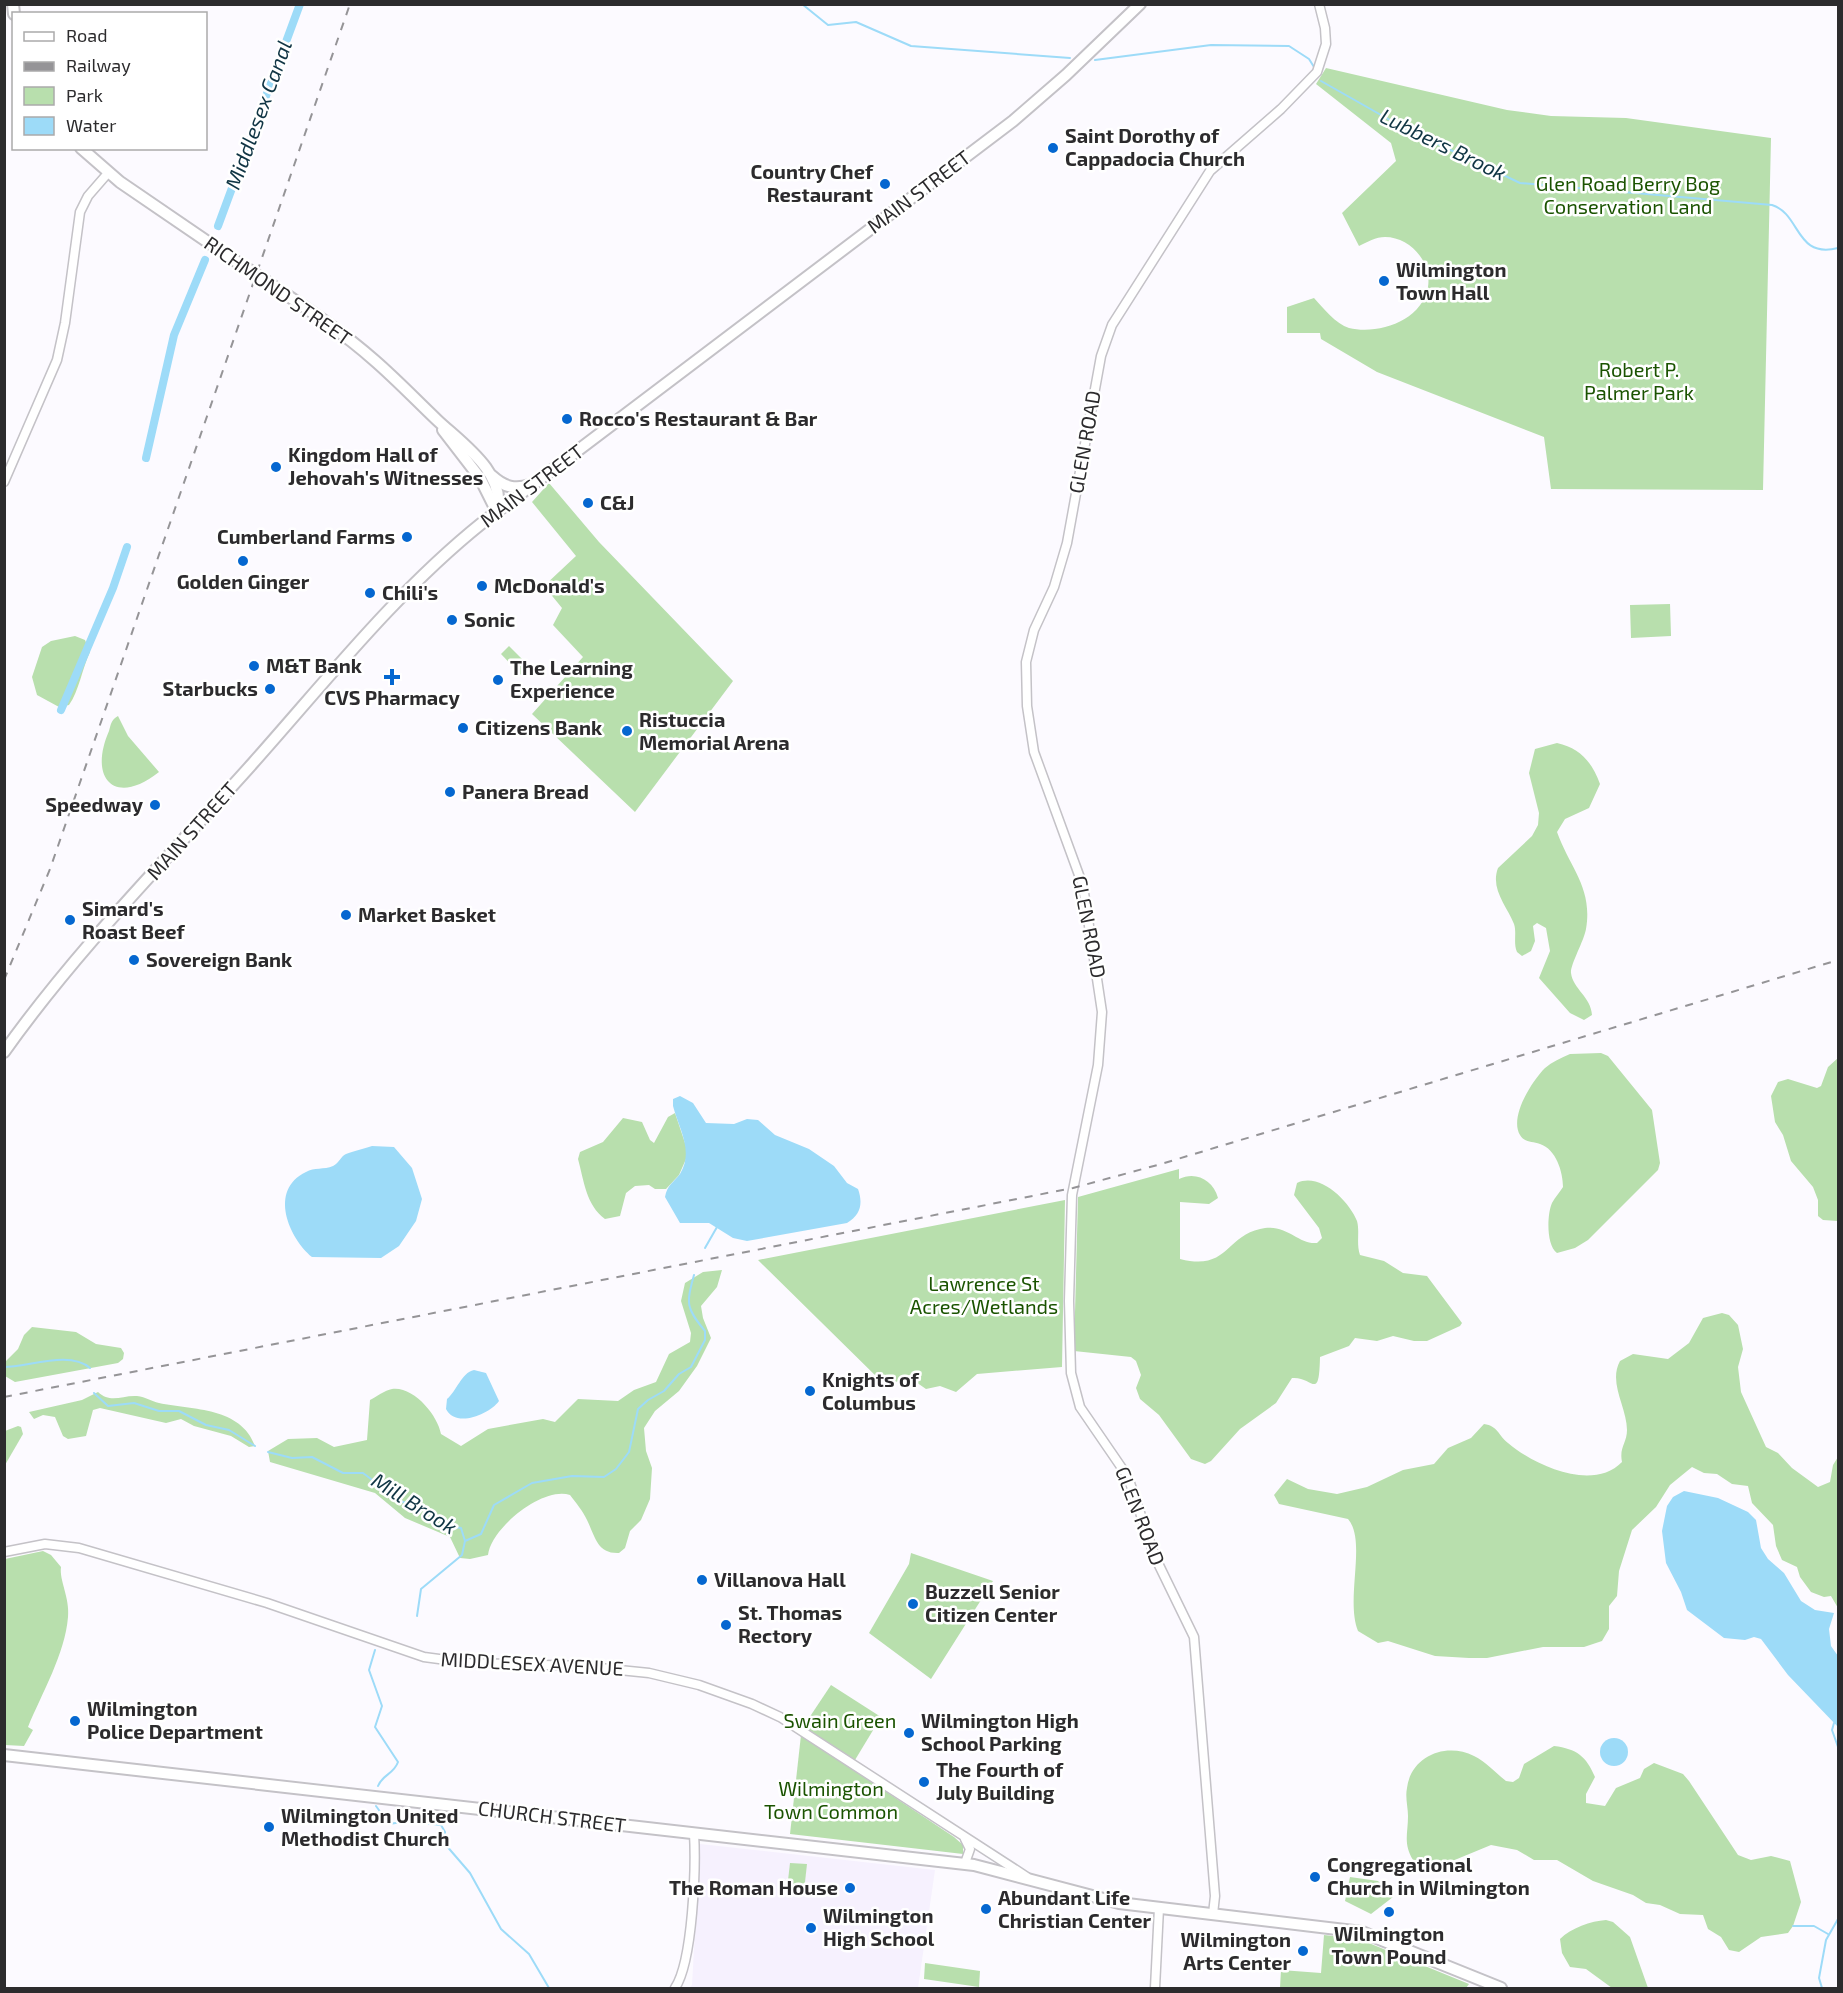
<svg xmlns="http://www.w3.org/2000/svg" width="1843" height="1993" font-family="'Exo 2',sans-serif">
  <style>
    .built { fill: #f6f1fe }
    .green { fill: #b8dfad }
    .water { fill: #9ddbf8 }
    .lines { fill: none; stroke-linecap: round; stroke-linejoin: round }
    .stream { stroke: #9ddbf8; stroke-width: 2 }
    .canal { stroke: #9ddbf8; stroke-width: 8 }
    .minor-casing { stroke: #c4c2c7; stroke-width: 11 }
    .major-casing { stroke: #c4c2c7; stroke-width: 14 }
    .minor { stroke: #fff; stroke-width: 8 }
    .major { stroke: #fff; stroke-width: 10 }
    .rail { stroke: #959497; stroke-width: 2; stroke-dasharray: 8 8; stroke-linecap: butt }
    .major-bridge-casing { stroke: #c4c2c7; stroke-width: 14; stroke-linecap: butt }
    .major-bridge { stroke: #fff; stroke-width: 10 }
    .poi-dot { fill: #0567d0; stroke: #fff; stroke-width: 2 }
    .labels { text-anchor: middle; stroke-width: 5; stroke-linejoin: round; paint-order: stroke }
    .poi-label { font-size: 20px; font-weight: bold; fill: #2c2b2d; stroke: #fff; text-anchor: start }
    .park-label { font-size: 20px; fill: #1a5300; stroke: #fff }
    .street-label { font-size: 20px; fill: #2c2b2d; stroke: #fff }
    .water-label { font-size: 21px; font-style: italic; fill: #103544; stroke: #fff }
  </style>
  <rect width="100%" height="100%" fill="#fcfaff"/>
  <path class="built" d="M700 1844 935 1870 918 1988H689L692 1985Z"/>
  <g class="green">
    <path d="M1326 68 1507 110 1551 116 1626 118 1771 138 1763 490 1551 489 1544 437 1377 372 1321 339 1320 333H1287V307L1314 298C1323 308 1336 324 1349 328 1378 335 1422 321 1428 287 1432 262 1410 237 1385 237 1376 237 1367 242 1359 246L1342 213 1396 161 1391 143 1316 84Z"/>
    <path d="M549 483 599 542 733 681 635 812 532 714 583 657 553 625 562 608 544 586 576 556 532 502Z"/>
    <path d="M1670 604 1671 636 1631 638 1630 605Z"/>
    <path d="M75 636 85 640 90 652C82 669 79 691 69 705L59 707 37 695 32 677 42 647 51 641Z"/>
    <path d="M509 646 532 669 523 677 501 654Z"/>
    <path d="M118 716 128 736 159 772C115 807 88 779 109 731 111 724 111 720 118 716Z"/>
    <path d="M1557 743C1580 748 1592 762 1600 784L1589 808 1565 819 1557 832C1570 868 1593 888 1586 929 1584 941 1570 965 1571 973 1573 989 1591 997 1592 1015L1584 1020 1570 1013 1539 978 1550 951 1546 928 1537 923 1533 926 1535 941 1531 951 1522 956 1517 952C1513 943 1517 933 1514 924 1507 906 1490 889 1498 868L1532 836 1538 825 1539 813 1529 773 1535 749Z"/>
    <path d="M1570 1054 1601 1053 1608 1056 1652 1110 1660 1163 1658 1170 1588 1240 1575 1248 1557 1253C1546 1245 1547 1214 1552 1203 1555 1197 1560 1192 1563 1187 1563 1172 1556 1149 1540 1144 1532 1141 1525 1143 1520 1135 1509 1117 1532 1081 1545 1068 1552 1062 1561 1058 1570 1054Z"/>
    <path d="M1838 1058V1221L1823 1220 1818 1216V1200L1813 1187 1791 1161 1783 1135 1775 1122 1771 1096 1778 1082 1788 1079 1817 1088 1821 1086 1828 1067Z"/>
    <path d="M675 1113 687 1149 686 1159 679 1175 666 1189H655L649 1185 635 1186 626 1193 620 1216 605 1219C586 1205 584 1181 578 1159L580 1152 603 1142 623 1118 642 1122 650 1140 654 1143 668 1117Z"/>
    <path d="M1179 1169V1179C1196 1171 1213 1180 1218 1198L1209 1204 1180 1202V1259C1228 1271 1225 1237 1260 1229 1286 1222 1298 1245 1317 1243L1322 1238 1319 1228 1294 1195 1297 1183C1320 1172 1349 1201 1357 1221 1360 1232 1356 1243 1360 1255L1384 1261 1403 1273 1427 1276 1462 1323 1460 1326 1427 1341H1414L1393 1336 1377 1341 1355 1338 1349 1346 1320 1357C1319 1403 1313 1376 1292 1378L1276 1403 1240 1429 1211 1461 1205 1464 1191 1459 1159 1415 1140 1399 1136 1388 1141 1375 1136 1361 1131 1357 1074 1351 1078 1197Z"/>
    <path d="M1065 1200 1062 1367 977 1374 956 1392 940 1386 926 1389 913 1380 883 1383 758 1260Z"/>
    <path d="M722 1270 717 1287 701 1306 703 1318 711 1338 697 1366 679 1391 655 1411 644 1428 646 1451 652 1468 650 1499 641 1520 630 1531 625 1548 619 1553C597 1554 595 1536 587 1520 583 1511 576 1503 570 1495 543 1486 491 1528 488 1555L470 1559 460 1558 450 1537 405 1518 375 1493 270 1462 268 1451 288 1439 317 1438 334 1447 367 1440 370 1400C376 1397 385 1390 392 1389 414 1386 438 1416 441 1434L461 1446 488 1429 543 1419 555 1422 578 1399 618 1401 634 1390 656 1382 669 1354 690 1342 691 1333 681 1301 685 1283 703 1272Z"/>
    <path d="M1722 1313 1729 1315 1738 1325 1743 1349 1738 1367 1741 1392 1766 1447 1778 1453 1792 1468 1818 1487 1830 1482 1833 1465 1838 1457V1608L1831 1596 1824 1597 1811 1592 1800 1577 1797 1567 1782 1560 1776 1546 1773 1525 1752 1503 1748 1486 1732 1484 1717 1474 1704 1473 1692 1467 1670 1485 1656 1507 1632 1530 1619 1571 1617 1596 1609 1606V1629L1602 1641 1584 1647H1543L1487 1658H1469L1435 1656 1388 1641 1378 1643 1358 1631C1345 1599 1367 1541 1348 1519L1279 1504 1274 1495 1287 1479 1308 1489 1337 1494 1367 1487 1403 1470 1434 1464 1448 1448 1471 1438 1484 1424C1498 1426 1498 1435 1508 1443 1535 1466 1593 1492 1622 1462 1619 1447 1627 1443 1627 1430 1627 1407 1608 1383 1620 1361L1633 1354 1668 1359 1689 1343 1703 1318Z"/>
    <path d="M32 1327 76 1332 96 1344 121 1348 124 1353 123 1359 118 1363 15 1382 5 1376V1362L18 1349 24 1335Z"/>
    <path d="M98 1392C111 1404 122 1395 137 1396 146 1397 151 1401 159 1403 193 1410 241 1407 255 1446L249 1447 231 1436 194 1426 181 1419 166 1423 100 1408 93 1410 86 1436 68 1439 63 1436 55 1417 43 1415 34 1419 29 1412 82 1400Z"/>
    <path d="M18 1426 21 1427 23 1434 5 1465V1431Z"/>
    <path d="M43 1551 51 1555 61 1567C59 1580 70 1598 68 1617 65 1654 42 1693 28 1727L33 1730 24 1746 5 1745V1559Z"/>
    <path d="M911 1553 993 1581 931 1679 869 1633 909 1564Z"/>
    <path d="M831 1685 881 1717 855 1760 803 1727Z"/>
    <path d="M801 1735 954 1837 963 1845V1854L790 1834Z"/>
    <path d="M1554 1746C1577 1749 1586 1756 1595 1777L1586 1794V1803L1605 1806 1616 1788 1640 1778 1644 1769 1654 1763 1683 1774 1689 1781 1738 1855 1751 1860 1771 1856 1790 1861 1801 1902 1793 1926 1788 1933 1761 1937 1739 1952 1729 1950 1721 1937 1708 1929 1703 1915 1680 1914 1660 1905 1646 1903 1633 1895 1593 1881 1557 1860H1534L1517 1850 1491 1845 1445 1864 1426 1865 1413 1860C1403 1843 1408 1834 1408 1816 1408 1807 1405 1797 1407 1788 1411 1756 1446 1742 1474 1756 1486 1762 1496 1773 1506 1781L1513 1782 1519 1778 1524 1764Z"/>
    <path d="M790 1863 807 1864 804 1891 787 1889Z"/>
    <path d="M1350 1877 1378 1881 1393 1897 1371 1914 1345 1901Z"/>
    <path d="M1606 1920 1613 1922 1630 1937 1648 1988H1612L1586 1969 1570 1967 1562 1953 1560 1939C1571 1928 1591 1921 1606 1920Z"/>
    <path d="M1324 1935 1359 1939 1469 1984 1466 1988H1280L1281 1970 1321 1973Z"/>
    <path d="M925 1963 980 1971 979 1987 924 1979Z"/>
  </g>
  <g class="water">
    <path d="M680 1096 693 1103 706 1123 734 1124 747 1119 758 1120 775 1135 809 1149 834 1166 847 1183 858 1189C863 1203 861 1215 847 1223L747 1241 733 1238 709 1223H680L665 1197C667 1185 674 1182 680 1174 694 1151 679 1129 673 1106V1099Z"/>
    <path d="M372 1146 394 1147 412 1168 422 1199 416 1221 399 1246 381 1258 312 1257C289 1238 268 1190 306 1172 314 1167 324 1170 333 1166 339 1163 341 1156 346 1154 353 1151 364 1149 372 1146Z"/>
    <path d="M474 1370 486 1373 499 1401C489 1415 455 1428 446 1409L447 1399C457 1391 461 1373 474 1370Z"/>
    <path d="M1684 1491 1718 1498 1748 1512 1756 1520 1761 1548 1768 1559 1784 1573 1801 1601 1815 1610 1834 1613 1829 1629 1831 1646 1838 1656V1727L1788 1675 1761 1639 1754 1637 1745 1640 1724 1638 1687 1610 1681 1592 1666 1563 1662 1531 1667 1506 1673 1497Z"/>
    <circle cx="1614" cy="1752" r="14"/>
  </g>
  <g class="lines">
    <g class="stream">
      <path d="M802 4 828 25 856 22 911 46 1070 58"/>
      <path d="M1095 60 1211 45 1289 46 1309 59 1314 67"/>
      <path d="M1321 81 1404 128 1520 183 1772 205C1801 214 1795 259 1838 248"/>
      <path d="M705 1248 717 1227"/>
      <path d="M4 1367C28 1367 70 1350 90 1368"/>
      <path d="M94 1393 108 1406 134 1403 159 1411H179L206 1425 229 1430 255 1446"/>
      <path d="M268 1452 292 1458 312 1457 343 1473H363L400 1501 430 1511 449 1526 461 1528 465 1541 462 1555 421 1589 417 1616"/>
      <path d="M465 1541 481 1534 494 1505 532 1483 572 1476 604 1477 616 1469 629 1452 638 1409 648 1400 664 1391 679 1374 691 1367 705 1340V1331C686 1308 686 1304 694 1275"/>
      <path d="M375 1650 369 1670 382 1706 375 1727 398 1762C394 1774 382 1775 378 1786"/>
      <path d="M1834 1723 1832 1730 1838 1747"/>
      <path d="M376 1806 389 1824 409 1821 441 1825 445 1832V1844L470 1873 501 1929 529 1954 549 1988"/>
      <path d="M1793 1926H1814L1828 1934"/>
      <path d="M1822 1988 1819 1978 1826 1940 1838 1919"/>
    </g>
    <g class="canal">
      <path d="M218 226 300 4"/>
      <path d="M146 458 174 335 205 260"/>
      <path d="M61 710 113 588 127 547"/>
    </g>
    <defs>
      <g id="minor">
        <path d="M4 482 57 360 65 323 80 212 88 196 108 173"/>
        <path d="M4 1552 45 1544 79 1548 267 1603 424 1657 469 1663 580 1666 649 1673 699 1685 752 1704 780 1717 1027 1877"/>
        <path d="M965 1863 970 1849 965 1839"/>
        <path d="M1213 1914 1215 1896 1194 1637 1155 1557 1128 1477 1080 1407 1071 1373 1069 1301 1072 1195 1098 1065 1102 1012 1083 886 1034 752 1027 706 1026 662 1034 630 1054 587 1067 543 1101 356 1112 325 1210 171 1281 109 1317 72 1326 44 1325 28 1319 4"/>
        <path d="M675 1988C693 1961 696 1867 694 1833"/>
        <path d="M1155 1988 1159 1908"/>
      </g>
      <g id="major">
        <path d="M13 4 14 14"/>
        <path d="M81 148 120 182 240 264"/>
        <path d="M266 281C303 306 340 330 374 360 396 379 416 400 437 420 460 442 507 473 497 512"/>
        <path d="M443 430 480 478 497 512"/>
        <path d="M492 476C504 487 515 490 530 485"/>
        <path d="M4 1052C77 949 169 857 253 763 326 681 396 592 482 523L1013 121 1066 75 1140 4"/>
        <path d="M4 1755 974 1865 1119 1903 1362 1932 1501 1988"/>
      </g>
    </defs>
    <use href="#minor" class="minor-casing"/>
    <use href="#major" class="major-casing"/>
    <use href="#minor" class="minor"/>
    <use href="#major" class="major"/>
    <g class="rail">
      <path d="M4 980 50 869 350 4"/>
      <path d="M4 1397 1073 1188 1161 1164 1838 960"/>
    </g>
    <defs>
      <path id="major-bridge" d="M240 264 266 281"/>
    </defs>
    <use href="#major-bridge" class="major-bridge-casing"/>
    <use href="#major-bridge" class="major-bridge"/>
  </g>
  <g class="poi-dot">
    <circle cx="1053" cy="148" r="6"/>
    <circle cx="885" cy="184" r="6"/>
    <circle cx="1384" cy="281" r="6"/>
    <circle cx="567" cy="419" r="6"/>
    <circle cx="276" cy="467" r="6"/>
    <circle cx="588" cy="503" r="6"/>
    <circle cx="407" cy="537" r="6"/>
    <circle cx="243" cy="561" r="6"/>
    <circle cx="482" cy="586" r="6"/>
    <circle cx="370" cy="593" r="6"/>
    <circle cx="452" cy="620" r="6"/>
    <circle cx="254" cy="666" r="6"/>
    <path d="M389 668h6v6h6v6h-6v6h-6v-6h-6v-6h6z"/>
    <circle cx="498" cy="680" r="6"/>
    <circle cx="270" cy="689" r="6"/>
    <circle cx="463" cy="728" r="6"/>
    <circle cx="627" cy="731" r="6"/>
    <circle cx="450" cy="792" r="6"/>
    <circle cx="155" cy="805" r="6"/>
    <circle cx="346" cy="915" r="6"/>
    <circle cx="70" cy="920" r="6"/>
    <circle cx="134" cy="960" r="6"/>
    <circle cx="810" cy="1391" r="6"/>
    <circle cx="702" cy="1580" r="6"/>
    <circle cx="913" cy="1604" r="6"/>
    <circle cx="726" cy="1625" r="6"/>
    <circle cx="75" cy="1721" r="6"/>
    <circle cx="909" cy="1733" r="6"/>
    <circle cx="924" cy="1782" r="6"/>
    <circle cx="269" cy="1827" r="6"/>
    <circle cx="1315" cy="1877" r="6"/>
    <circle cx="850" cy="1888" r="6"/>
    <circle cx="986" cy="1909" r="6"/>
    <circle cx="1389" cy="1912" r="6"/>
    <circle cx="811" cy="1928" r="6"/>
    <circle cx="1303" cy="1951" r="6"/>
  </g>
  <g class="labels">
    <g class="poi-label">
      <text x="1065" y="143">Saint Dorothy of<tspan x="1065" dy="23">Cappadocia Church</tspan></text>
      <text x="873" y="179" text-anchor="end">Country Chef<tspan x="873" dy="23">Restaurant</tspan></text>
      <text x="1396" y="277">Wilmington<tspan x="1396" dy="23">Town Hall</tspan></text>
      <text x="579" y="426">Rocco's Restaurant &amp; Bar</text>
      <text x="288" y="462">Kingdom Hall of<tspan x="288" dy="23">Jehovah's Witnesses</tspan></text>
      <text x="600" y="510">C&amp;J</text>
      <text x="395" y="544" text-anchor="end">Cumberland Farms</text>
      <text x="243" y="589" text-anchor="middle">Golden Ginger</text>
      <text x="494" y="593">McDonald's</text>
      <text x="382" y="600">Chili's</text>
      <text x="464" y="627">Sonic</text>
      <text x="266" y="673">M&amp;T Bank</text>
      <text x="510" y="675">The Learning<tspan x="510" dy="23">Experience</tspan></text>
      <text x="258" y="696" text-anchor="end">Starbucks</text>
      <text x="392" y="705" text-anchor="middle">CVS Pharmacy</text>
      <text x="639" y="727">Ristuccia<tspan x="639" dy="23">Memorial Arena</tspan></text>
      <text x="475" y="735">Citizens Bank</text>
      <text x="462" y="799">Panera Bread</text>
      <text x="143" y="812" text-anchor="end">Speedway</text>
      <text x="82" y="916">Simard's<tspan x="82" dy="23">Roast Beef</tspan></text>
      <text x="358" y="922">Market Basket</text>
      <text x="146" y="967">Sovereign Bank</text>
      <text x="822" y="1387">Knights of<tspan x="822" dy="23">Columbus</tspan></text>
      <text x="714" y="1587">Villanova Hall</text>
      <text x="925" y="1599">Buzzell Senior<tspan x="925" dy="23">Citizen Center</tspan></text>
      <text x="738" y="1620">St. Thomas<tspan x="738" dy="23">Rectory</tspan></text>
      <text x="87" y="1716">Wilmington<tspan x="87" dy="23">Police Department</tspan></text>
      <text x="921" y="1728">Wilmington High<tspan x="921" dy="23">School Parking</tspan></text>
      <text x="936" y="1777">The Fourth of<tspan x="936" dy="23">July Building</tspan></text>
      <text x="281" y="1823">Wilmington United<tspan x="281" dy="23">Methodist Church</tspan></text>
      <text x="1327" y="1872">Congregational<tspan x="1327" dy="23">Church in Wilmington</tspan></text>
      <text x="838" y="1895" text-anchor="end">The Roman House</text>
      <text x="998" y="1905">Abundant Life<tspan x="998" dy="23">Christian Center</tspan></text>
      <text x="823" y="1923">Wilmington<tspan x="823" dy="23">High School</tspan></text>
      <text x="1389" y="1941" text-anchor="middle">Wilmington<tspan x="1389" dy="23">Town Pound</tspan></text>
      <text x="1291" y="1947" text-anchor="end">Wilmington<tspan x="1291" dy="23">Arts Center</tspan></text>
    </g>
    <g class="park-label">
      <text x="1628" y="191">Glen Road Berry Bog<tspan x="1628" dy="23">Conservation Land</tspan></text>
      <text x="1639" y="377">Robert P.<tspan x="1639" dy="23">Palmer Park</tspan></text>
      <text x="984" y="1291">Lawrence St<tspan x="984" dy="23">Acres/Wetlands</tspan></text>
      <text x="840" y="1728">Swain Green</text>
      <text x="831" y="1796">Wilmington<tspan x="831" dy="23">Town Common</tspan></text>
    </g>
    <g class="street-label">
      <text transform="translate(919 192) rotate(-37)" y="7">MAIN STREET</text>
      <text transform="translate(278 291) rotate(35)" y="7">RICHMOND STREET</text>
      <text transform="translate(1085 442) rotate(-80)" y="7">GLEN ROAD</text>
      <text transform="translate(532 486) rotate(-37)" y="7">MAIN STREET</text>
      <text transform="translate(192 831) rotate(-48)" y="7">MAIN STREET</text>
      <text transform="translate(1089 927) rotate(79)" y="7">GLEN ROAD</text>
      <text transform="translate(1140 1516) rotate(69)" y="7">GLEN ROAD</text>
      <text transform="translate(532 1664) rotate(3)" y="7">MIDDLESEX AVENUE</text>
      <text transform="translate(552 1817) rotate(7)" y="7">CHURCH STREET</text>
    </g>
    <g class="water-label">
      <text transform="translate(259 115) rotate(-70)" y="7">Middlesex Canal</text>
      <text transform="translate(1443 145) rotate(26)" y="7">Lubbers Brook</text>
      <text transform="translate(414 1504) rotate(32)" y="7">Mill Brook</text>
    </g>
  </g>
  <rect width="1843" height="1993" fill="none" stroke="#2c2b2d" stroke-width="12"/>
  <rect x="12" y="12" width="195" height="138" fill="#ffffff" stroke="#abaaab" stroke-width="1.5"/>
  <rect x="24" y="32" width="30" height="9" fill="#ffffff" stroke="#abaaab" stroke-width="1.5"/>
  <text x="66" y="42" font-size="18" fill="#2c2b2d">Road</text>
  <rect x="24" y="62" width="30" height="9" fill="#959497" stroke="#abaaab" stroke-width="1.5"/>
  <text x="66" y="72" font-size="18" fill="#2c2b2d">Railway</text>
  <rect x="24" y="87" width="30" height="18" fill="#b8dfad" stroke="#abaaab" stroke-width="1.5"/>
  <text x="66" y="102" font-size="18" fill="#2c2b2d">Park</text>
  <rect x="24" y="117" width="30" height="18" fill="#9ddbf8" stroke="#abaaab" stroke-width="1.5"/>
  <text x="66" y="132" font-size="18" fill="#2c2b2d">Water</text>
</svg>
